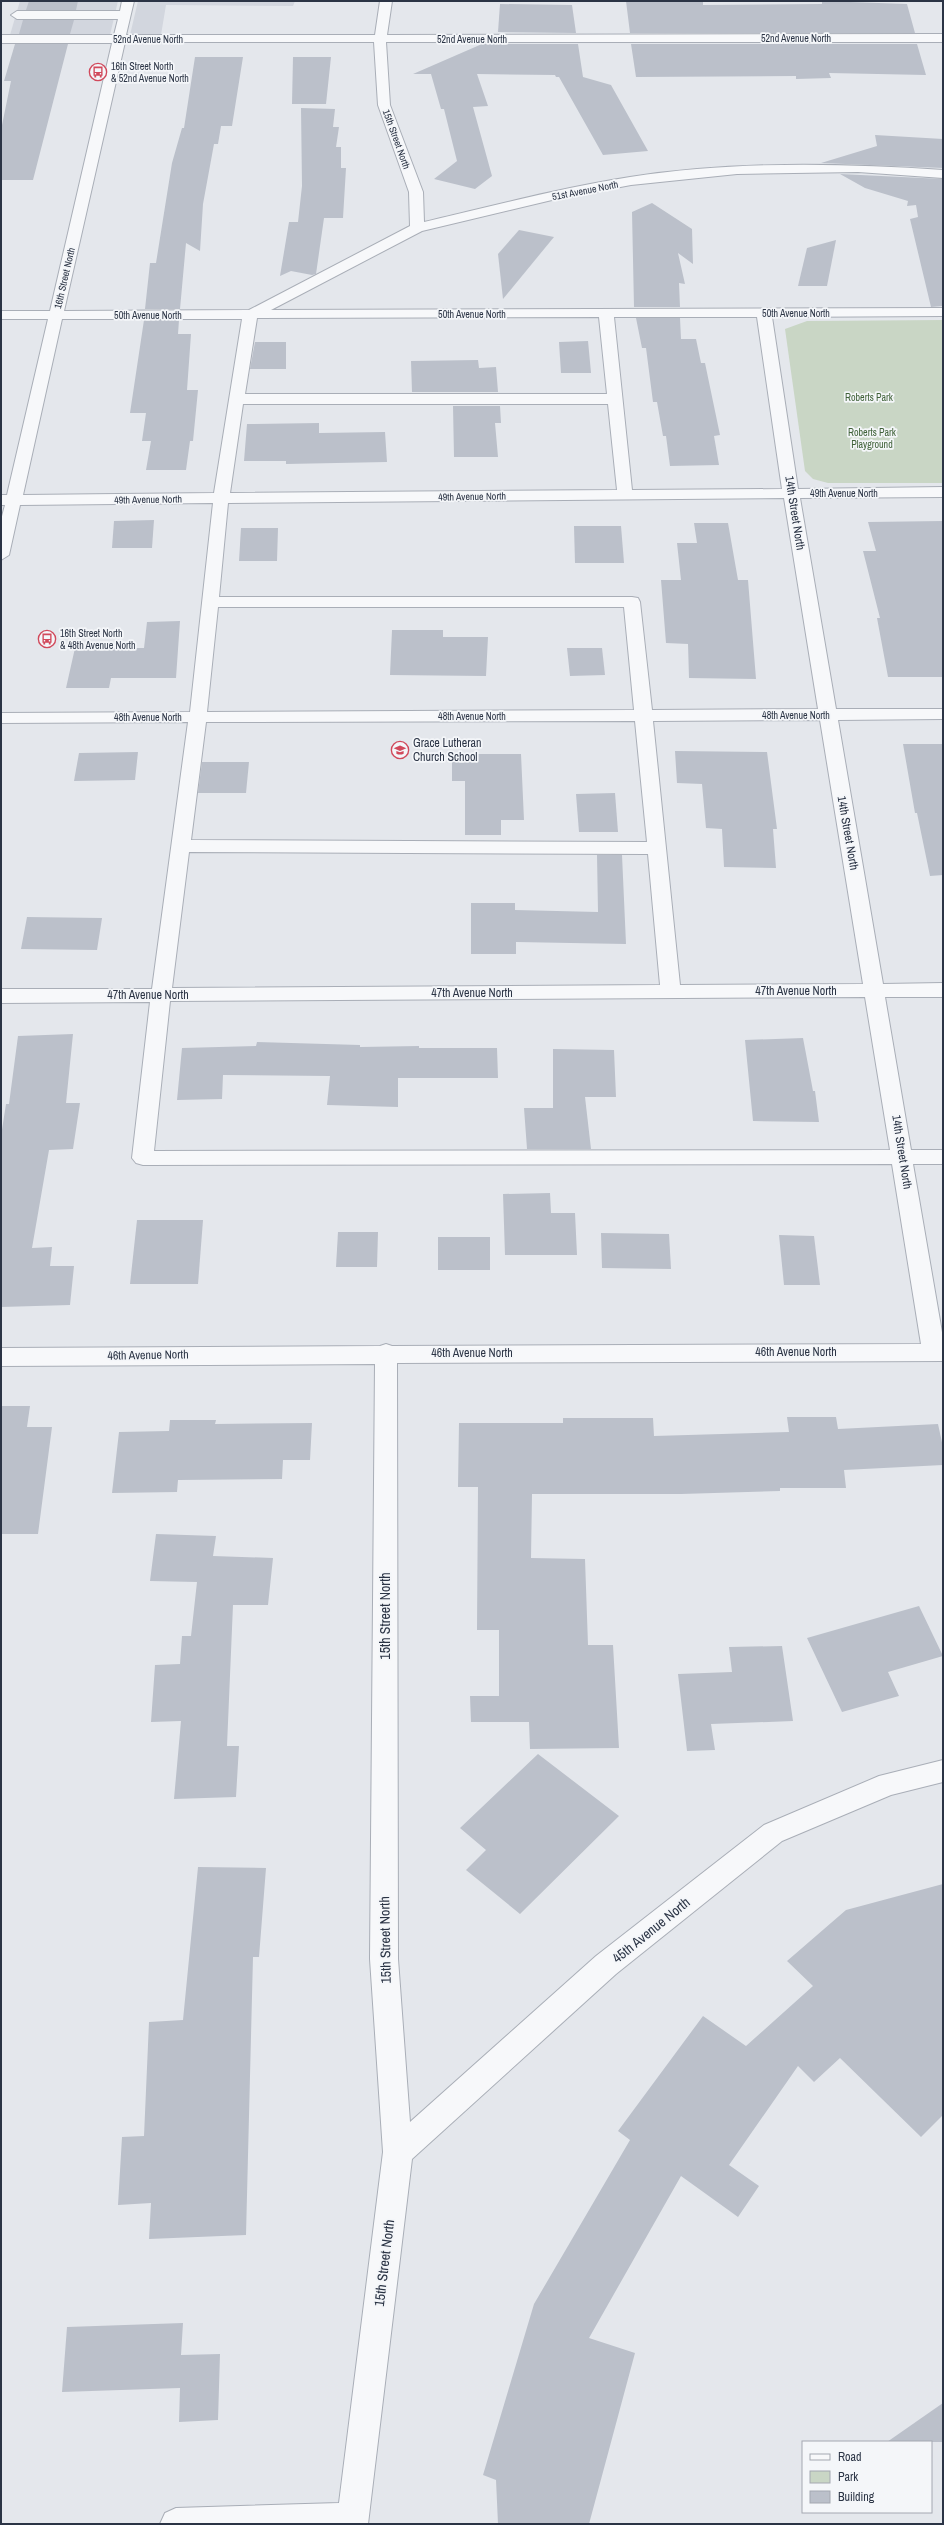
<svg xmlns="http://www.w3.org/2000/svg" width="944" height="2525" font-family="'Archivo Narrow',sans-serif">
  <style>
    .built { fill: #d2d6de }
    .green { fill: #c9d6c5 }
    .building { fill: #bbc0ca }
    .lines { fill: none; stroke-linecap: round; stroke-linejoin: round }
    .minor-casing { stroke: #a9aeb7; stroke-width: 2 }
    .minor { fill: #f7f8fa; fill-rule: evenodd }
    .labels { text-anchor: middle; stroke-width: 3.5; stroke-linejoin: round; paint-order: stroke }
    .far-street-label { font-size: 10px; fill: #2b3445; stroke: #f4f6f9 }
    .far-poi-label { font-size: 10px; fill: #2b3445; stroke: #f4f6f9; text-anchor: start }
    .far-park-label { font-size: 10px; fill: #3f6138; stroke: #f4f6f9 }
    .street-label { font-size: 12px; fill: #2b3445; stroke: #f4f6f9 }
    .poi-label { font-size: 12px; fill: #2b3445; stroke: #f4f6f9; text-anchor: start }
    .near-street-label { font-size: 14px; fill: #2b3445; stroke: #f4f6f9 }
  </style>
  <rect width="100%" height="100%" fill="#e4e7ec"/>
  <g class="built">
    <path d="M20 1H118L110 35H10Z"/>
    <path d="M138 1H295L293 6 166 5 161 35H130Z"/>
  </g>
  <path class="green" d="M943 320V483H828L813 479 805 471 785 329 807 321Z"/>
  <g class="building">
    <path d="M29 1H78L76 10H26Z"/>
    <path d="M626 1 703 2V5L822 4V1L907 4 915 33H630Z"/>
    <path d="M500 4 572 5 576 33 498 32Z"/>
    <path d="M23 20H74L70 34H19Z"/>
    <path d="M15 44H68L33 180H1V130L11 81H4Z"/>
    <path d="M482 44H578L583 77 611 85 648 151 603 155 559 77H556L555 75 477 74 488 106 473 107 492 176 475 189 434 179 457 161 444 109H441L431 74H413Z"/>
    <path d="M631 44H917L926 75 829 73 831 78 796 79V76L636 77Z"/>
    <path d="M195 57H243L232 126H221L218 144H214L203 204 200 251 186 243 180 309H145L150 263H156L172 163 182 128H184Z"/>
    <path d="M293 57H331L326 104H292Z"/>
    <path d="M301 108 335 109 333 127H339L336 147H341V168H346L343 218H324L316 274 312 275 291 271 280 276 289 222H298L302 186Z"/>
    <path d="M875 135 943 139V168L821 163 877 146Z"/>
    <path d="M840 174 943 179V306L931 307 910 219 918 217 916 205 907 206 908 201 865 188Z"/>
    <path d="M652 203 692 229 693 264 678 253 685 284 679 283 680 307H634L632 212Z"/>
    <path d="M519 230 554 237 503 299 498 254Z"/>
    <path d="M836 240 827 286H798L807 248Z"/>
    <path d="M636 318H680L681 339H696L701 363H705L720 435 714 436 719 465 670 466 666 436H663L657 402H653L646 348H642Z"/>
    <path d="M144 320H179L178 334H191L187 390H198L193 441H190L186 470H146L151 441H142L146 413H130Z"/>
    <path d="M588 341 591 373H561L559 342Z"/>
    <path d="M255 342H286V369H250Z"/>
    <path d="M478 360 479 368 496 367 498 392H412L411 361Z"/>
    <path d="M453 406H500L501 423H495L498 457H454Z"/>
    <path d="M319 423V433L385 432 387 462 286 464V461H244L247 424Z"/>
    <path d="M154 520 152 548H112L114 521Z"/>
    <path d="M943 521V677H888L877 618H880L863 551H876L868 522Z"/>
    <path d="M694 523H728L738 580H748L756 679 689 678 688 644 666 643 661 580H681L677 543H697Z"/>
    <path d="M574 526H621L624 563H575Z"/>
    <path d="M241 528H278L277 561H239Z"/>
    <path d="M180 621 176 678H111L109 688H66L75 648H144L147 622Z"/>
    <path d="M392 630H443V637H488L486 676 390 675Z"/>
    <path d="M567 648H602L605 675 570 676Z"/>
    <path d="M903 744H943V875L930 876 917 813H915Z"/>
    <path d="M675 751 767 752 777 829H773L776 868 724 867 722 829 706 828 702 784 677 783Z"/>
    <path d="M138 752 135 780 74 781 79 753Z"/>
    <path d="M452 754H521L524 820H501V835H465V781H452Z"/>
    <path d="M202 762H249L246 793H198Z"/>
    <path d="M615 793 618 832H579L576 794Z"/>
    <path d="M597 855H622L626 944 516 942V954H471V903H515V910L598 912Z"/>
    <path d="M27 917 102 918 97 950 21 949Z"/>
    <path d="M73 1034 66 1103H80L73 1149 49 1150 32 1248 52 1247 50 1266H74L70 1305 1 1307V1136L6 1104H9L18 1036Z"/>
    <path d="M803 1038 813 1091H815L819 1122 753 1121 745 1040Z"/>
    <path d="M257 1042 360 1045V1047L419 1046V1048H497L498 1078H398V1107L327 1105 330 1076 223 1075 222 1099 177 1100 182 1048 256 1046Z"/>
    <path d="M553 1049 614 1050 616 1097H585L591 1149H527L524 1108H553Z"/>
    <path d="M550 1193 551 1213H575L577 1255H505L503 1194Z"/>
    <path d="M137 1220H203L198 1284H130Z"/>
    <path d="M338 1232H378L377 1267H336Z"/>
    <path d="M601 1233 669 1234 671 1269 602 1268Z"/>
    <path d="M779 1235 814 1236 820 1285H784Z"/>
    <rect x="438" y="1237" width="52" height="33"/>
    <path d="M1 1406H30L27 1427H52L38 1534H1Z"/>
    <path d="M787 1417H836L838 1429 938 1424 943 1447V1465L844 1470 846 1488H780V1491L681 1494H532L531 1558 585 1559 588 1645H613L619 1748 530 1749 529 1722H471L470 1696H499V1630H477L478 1487H458L459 1423H563V1418H653L654 1436 789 1432Z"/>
    <path d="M170 1420H216L215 1424 312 1423 310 1460H283L282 1479 178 1480 177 1492 112 1493 119 1432 169 1431Z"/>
    <path d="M156 1534 216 1536 213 1556 273 1558 268 1605H233L227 1746H239L236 1797 174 1799 181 1721 151 1722 155 1665 180 1664 182 1636H191L197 1582 150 1581Z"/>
    <path d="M919 1606 943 1656 888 1672 899 1696 842 1712 807 1638Z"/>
    <path d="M782 1646 793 1721 711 1724 715 1750 687 1751 678 1674 732 1672 729 1647Z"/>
    <path d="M538 1754 619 1816 520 1914 466 1870 486 1850 460 1828Z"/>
    <path d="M198 1867 266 1868 259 1957H253L246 2235 149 2239 151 2203 118 2205 122 2137 144 2136 149 2022 183 2020Z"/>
    <path d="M943 1884V2115L921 2137 840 2058 814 2082 798 2066 729 2165 759 2186 738 2217 681 2176 589 2338 635 2353 589 2524H498L496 2480 483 2475 534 2304 630 2140 618 2131 703 2016 746 2046 813 1986 787 1961 846 1910Z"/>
    <path d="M183 2323 181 2355 220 2354 218 2420 179 2422 180 2388 62 2392 67 2327Z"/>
    <path d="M943 2403V2442H887Z"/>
  </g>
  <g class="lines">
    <defs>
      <path id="minor" d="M122 1H134L126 35H375L380 1H392L387 35 943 34V42H386L390 105 423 192 424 222C492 206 560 188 630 177 733 161 839 163 943 170V178L858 172 737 174 631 185 552 200 422 231 271 310 943 308V316L772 317 798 489 943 487V497L800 498 836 709H943V719L838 720 883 984 943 983V997H885L911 1150H943V1164H913L943 1338V1361L397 1363 398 1959 410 2122 596 1956 764 1825 879 1776 943 1760V1782L891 1795 782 1841 616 1974 412 2159 368 2524H160L165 2513 176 2508 339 2503 383 2152 370 1959 375 1364 1 1366V1348L380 1346 386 1344 392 1346 921 1344 892 1164 143 1165 136 1163 132 1158 150 1002 1 1003V989H152L188 722 1 723V713L190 712 213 503 20 505 9 555 1 560V520L5 505H1V495H7L48 319H1V311H50L112 43H1V35H114L118 19H17L11 15 17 11H120ZM125 42H374L378 105 409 192 410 226 249 310 64 311ZM599 317 607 394H245L257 318ZM614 317H757L782 489 632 490ZM62 319H242L214 493 23 495ZM243 404H608L617 490 230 493ZM784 498 818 709 652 710 640 602 638 598 632 597H219L228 503ZM218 607H624L634 710 207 712ZM820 720 863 984 680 985 653 721ZM635 721 647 842 191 840 206 722ZM189 852 648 854 660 985 172 988ZM865 997 890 1150 154 1151 170 1001Z"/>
    </defs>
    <use href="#minor" class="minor-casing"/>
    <use href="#minor" class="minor"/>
  </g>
  <defs>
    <symbol id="bus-ring" viewBox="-11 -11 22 22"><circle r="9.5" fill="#f4f6f9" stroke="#d1495b" stroke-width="1.5"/><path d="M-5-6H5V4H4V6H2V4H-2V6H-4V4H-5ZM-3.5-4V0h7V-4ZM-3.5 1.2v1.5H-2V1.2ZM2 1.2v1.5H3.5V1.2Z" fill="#d1495b"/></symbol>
    <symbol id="school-ring" viewBox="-11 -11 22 22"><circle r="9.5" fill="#f4f6f9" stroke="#d1495b" stroke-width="1.5"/><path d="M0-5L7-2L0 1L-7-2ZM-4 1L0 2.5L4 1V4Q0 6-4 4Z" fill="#d1495b"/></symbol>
  </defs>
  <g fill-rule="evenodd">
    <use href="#bus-ring" x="88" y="62" width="20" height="20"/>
    <use href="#bus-ring" x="37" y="629" width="20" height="20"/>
    <use href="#school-ring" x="390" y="740" width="20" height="20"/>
  </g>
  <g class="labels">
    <g class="far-street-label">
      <text x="796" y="42">52nd Avenue North</text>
      <text x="148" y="43">52nd Avenue North</text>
      <text x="472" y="43">52nd Avenue North</text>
      <text transform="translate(397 139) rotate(70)" y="4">15th Street North</text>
      <text transform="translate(585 190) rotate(-11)" y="4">51st Avenue North</text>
      <text transform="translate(64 278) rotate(-77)" y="4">16th Street North</text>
      <text x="796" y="317">50th Avenue North</text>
      <text x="472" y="318">50th Avenue North</text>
      <text x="148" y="319">50th Avenue North</text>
      <text x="844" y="497">49th Avenue North</text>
      <text transform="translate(472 496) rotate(-1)" y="4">49th Avenue North</text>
      <text transform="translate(148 499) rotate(-1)" y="4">49th Avenue North</text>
      <text x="796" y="719">48th Avenue North</text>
      <text x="472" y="720">48th Avenue North</text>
      <text x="148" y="721">48th Avenue North</text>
    </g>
    <g class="far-poi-label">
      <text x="111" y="70">16th Street North<tspan x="111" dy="12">&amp; 52nd Avenue North</tspan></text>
      <text x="60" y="637">16th Street North<tspan x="60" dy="12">&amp; 48th Avenue North</tspan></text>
    </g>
    <g class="far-park-label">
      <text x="869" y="401">Roberts Park</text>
      <text x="872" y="436">Roberts Park<tspan x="872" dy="12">Playground</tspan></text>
    </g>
    <g class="street-label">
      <text transform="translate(795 513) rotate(81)" y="4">14th Street North</text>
      <text transform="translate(848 833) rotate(80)" y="4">14th Street North</text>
      <text x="796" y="995">47th Avenue North</text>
      <text x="472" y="997">47th Avenue North</text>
      <text x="148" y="999">47th Avenue North</text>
      <text transform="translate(902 1152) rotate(81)" y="4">14th Street North</text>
      <text x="796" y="1356">46th Avenue North</text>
      <text x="472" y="1357">46th Avenue North</text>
      <text transform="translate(148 1355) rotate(-1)" y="4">46th Avenue North</text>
    </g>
    <g class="poi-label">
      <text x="413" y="747">Grace Lutheran<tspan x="413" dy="14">Church School</tspan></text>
    </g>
    <g class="near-street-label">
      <text transform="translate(385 1616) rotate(-90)" y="5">15th Street North</text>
      <text transform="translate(651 1930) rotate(-39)" y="5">45th Avenue North</text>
      <text transform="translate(385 1940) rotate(-91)" y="5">15th Street North</text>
      <text transform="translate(384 2263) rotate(-83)" y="5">15th Street North</text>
    </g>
  </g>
  <rect width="944" height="2525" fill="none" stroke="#2b3445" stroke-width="4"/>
  <rect x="802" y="2441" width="130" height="72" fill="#f4f6f9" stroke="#a4a8b1"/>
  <rect x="810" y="2454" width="20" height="6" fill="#f7f8fa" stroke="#a4a8b1"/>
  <text x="838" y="2461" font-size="12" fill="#2b3445">Road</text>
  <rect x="810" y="2471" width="20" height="12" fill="#c9d6c5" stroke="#a4a8b1"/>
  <text x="838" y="2481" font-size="12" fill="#2b3445">Park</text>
  <rect x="810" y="2491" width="20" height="12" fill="#bbc0ca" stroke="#a4a8b1"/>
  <text x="838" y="2501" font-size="12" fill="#2b3445">Building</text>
</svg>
